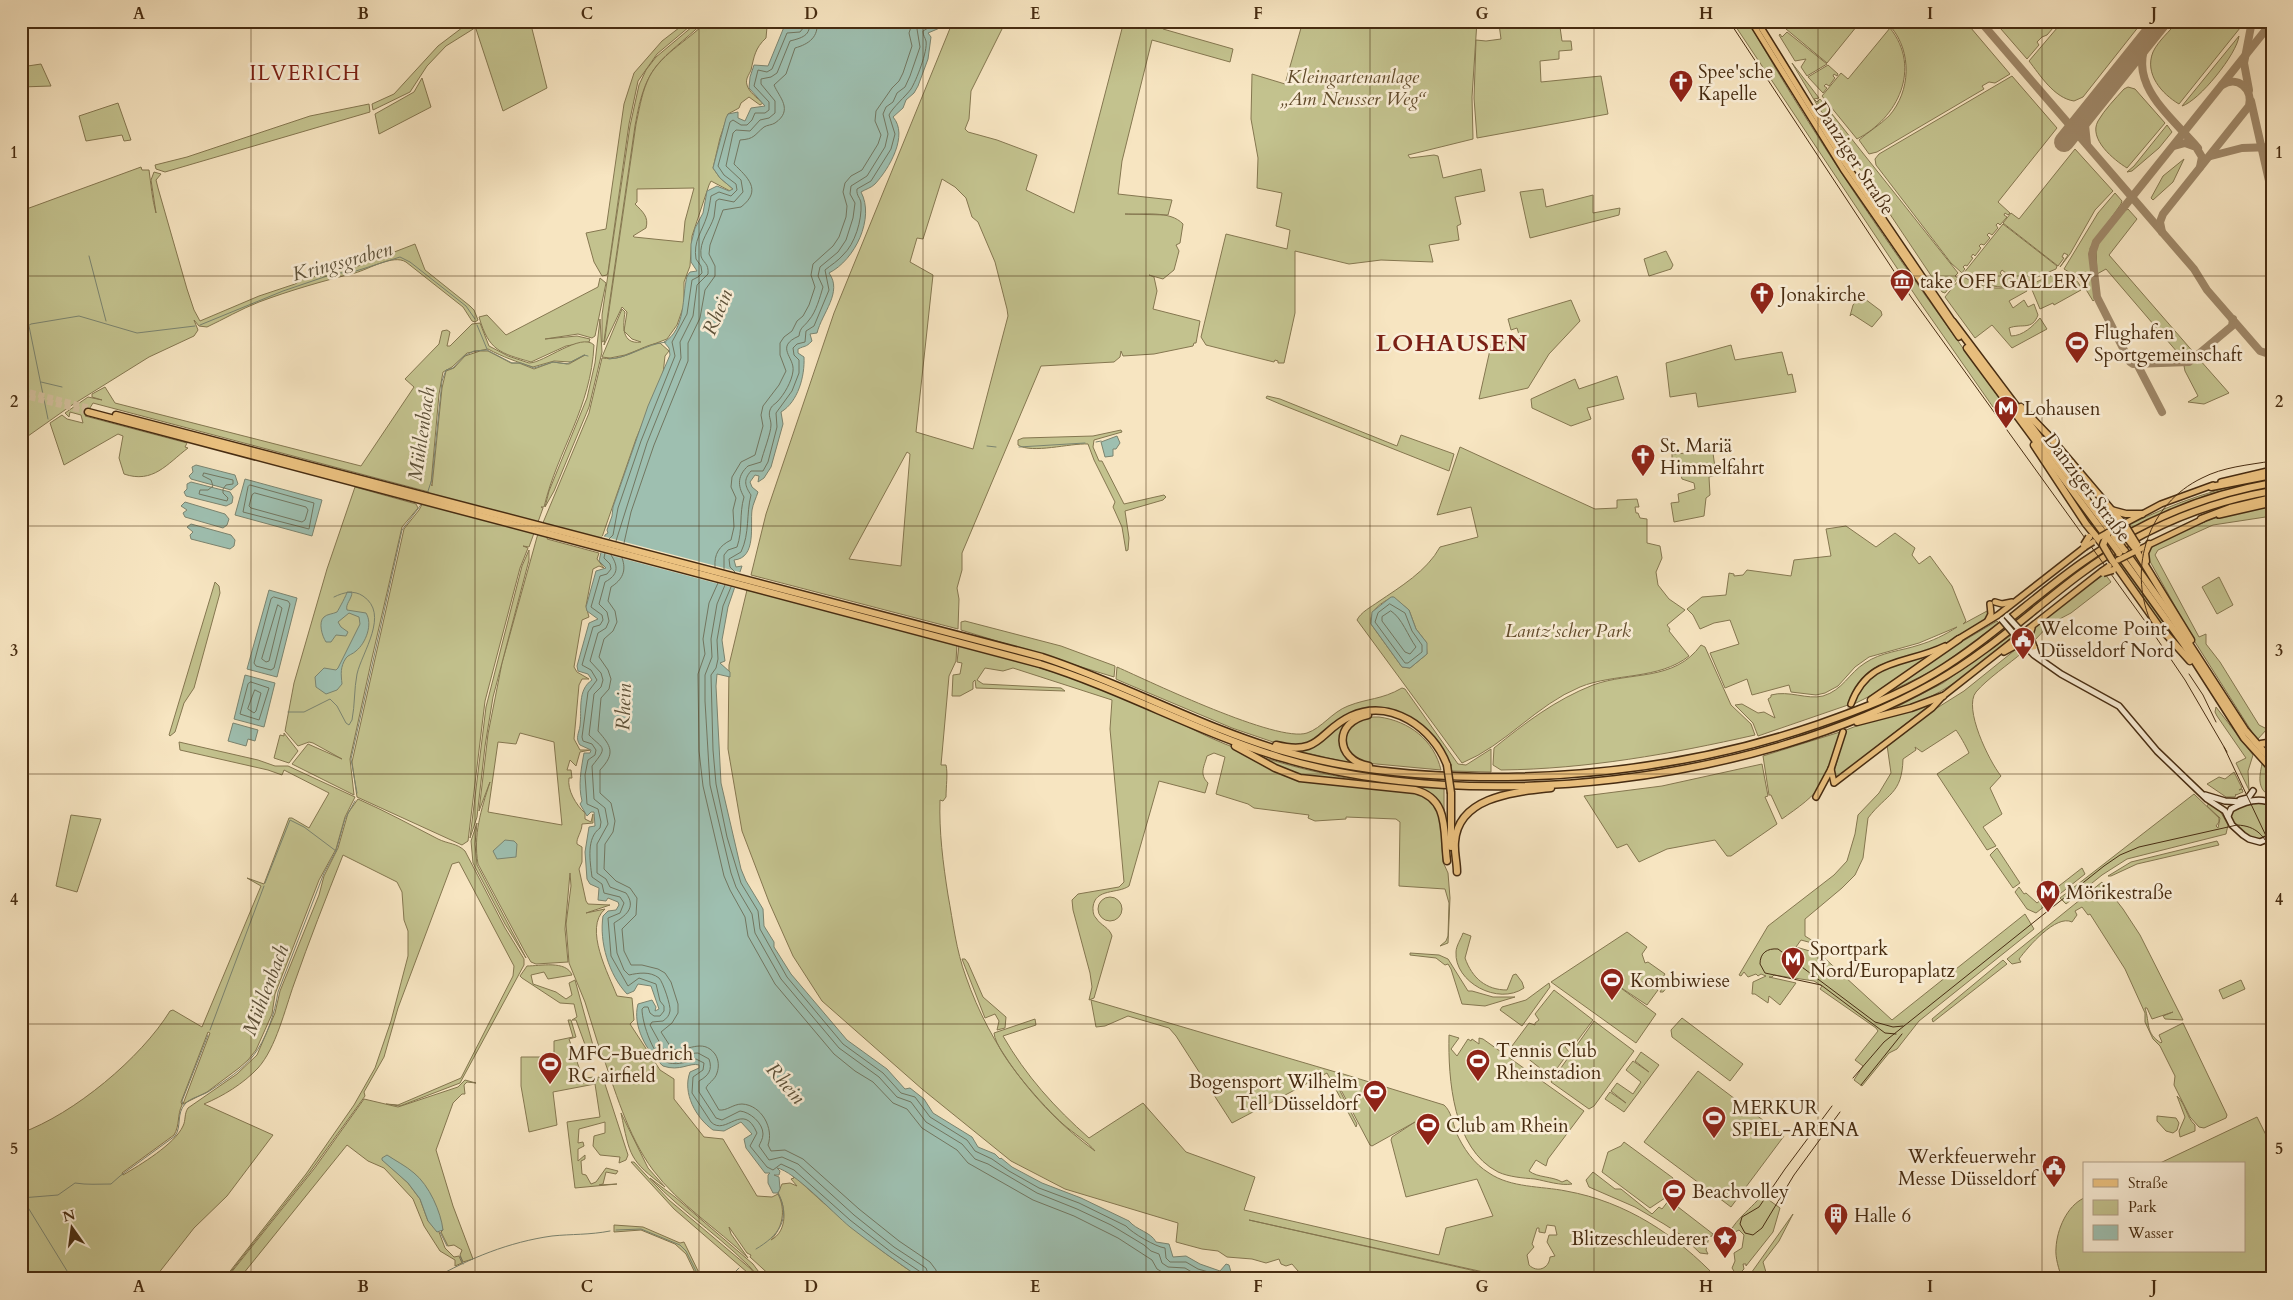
<svg xmlns="http://www.w3.org/2000/svg" width="2293" height="1300" font-family="Cardo,serif">
  <style>
    .green { fill: #c3c28e; stroke: #857750; fill-rule: evenodd }
    .water { fill: #9ebfb0; stroke: #7b8470 }
    .pier { fill: #f7e5c1 }
    .lines { fill: none; stroke-linecap: round; stroke-linejoin: round }
    .shore { stroke: #727660; stroke-width: 1 }
    .stream { stroke: #7b8470; stroke-width: 1 }
    .taxiway { stroke: #9f8869; stroke-width: 8 }
    .runway { stroke: #9f8869; stroke-width: 20 }
    .primary-tunnel { stroke: #d4c09e; stroke-width: 5; stroke-dasharray: 5 2.5; stroke-linecap: butt }
    .highway-tunnel { stroke: #d4c09e; stroke-width: 6; stroke-dasharray: 6 3; stroke-linecap: butt }
    .secondary-casing { stroke: #472c11; stroke-width: 8 }
    .primary-casing { stroke: #472c11; stroke-width: 8 }
    .highway-casing { stroke: #472c11; stroke-width: 9 }
    .secondary { stroke: #faeed7; stroke-width: 5 }
    .primary { stroke: #ecc280; stroke-width: 5 }
    .highway { stroke: #ecc280; stroke-width: 6 }
    .tram { stroke: #472c11; stroke-width: 1 }
    .secondary-bridge-casing { stroke: #472c11; stroke-width: 8; stroke-linecap: butt }
    .primary-bridge-casing { stroke: #472c11; stroke-width: 8; stroke-linecap: butt }
    .highway-bridge-casing { stroke: #472c11; stroke-width: 9; stroke-linecap: butt }
    .secondary-bridge { stroke: #faeed7; stroke-width: 5 }
    .primary-bridge { stroke: #ecc280; stroke-width: 5 }
    .highway-bridge { stroke: #ecc280; stroke-width: 6 }
    .grid { fill: none; stroke: #472c11; stroke-width: 1; stroke-opacity: 0.55 }
    .labels { text-anchor: middle; stroke-width: 5; stroke-linejoin: round; paint-order: stroke }
    .poi-label { font-size: 19px; fill: #472c11; stroke: #faeed7; text-anchor: start }
    .park-label { font-size: 19px; font-style: italic; fill: #604a2a; stroke: #faeed7 }
    .street-label { font-size: 19px; fill: #472c11; stroke: #faeed7 }
    .water-label { font-size: 20px; font-style: italic; fill: #5d5139; stroke: #faeed7 }
    .quarter-label { font-size: 21px; letter-spacing: 1px; fill: #7a1f14; stroke: #faeed7 }
    .district-label { font-size: 24px; font-weight: bold; letter-spacing: 1px; fill: #7a1f14; stroke: #faeed7 }
    .neatline { fill: none; stroke: #472c11; stroke-width: 2 }
    .grid-label { font-size: 16px; text-anchor: middle; font-weight: bold; fill: #472c11 }
  </style>
  <rect width="100%" height="100%" fill="#f7e5c1"/>
  <filter id="stains"><feTurbulence type="fractalNoise" baseFrequency=".004" numOctaves="4"/><feColorMatrix values="0 0 0 0 .2 0 0 0 0 .09 0 0 0 0 .02 0 0 0 .5 -.17"/></filter>
  <radialGradient id="worn" r=".72"><stop offset=".6" stop-color="#630" stop-opacity="0"/><stop offset="1" stop-color="#630" stop-opacity=".3"/></radialGradient>
  <g class="green">
    <path d="M471 21H486L446 46 427 66 410 92 373 110 372 104 394 94 438 46Z"/>
    <path d="M490 21H530L547 88 503 111 476 29Z"/>
    <path d="M688 21H696L657 54 638 81 629 124 608 272 607 275 602 276 594 262 586 233 606 229 624 104 634 73 662 41Z"/>
    <path d="M699 21H705C660 63 646 61 635 126L604 341 602 342V315L630 126 639 85 646 70 656 57Z"/>
    <path d="M707 21H773L767 27 766 38C755 48 754 57 751 70 749 75 745 79 747 85 749 92 757 98 763 103L760 105 749 97 741 103 739 108 728 114 720 138 713 168 720 178 733 189 730 191 711 181 709 185 692 236 690 266 684 282V305L677 325 667 339 625 355 610 358 602 357 622 309 625 312C623 325 621 345 641 342L632 339 624 331 627 312 622 307 604 345 636 124C639 111 641 96 647 82 658 55 687 42 707 21ZM694 188 685 221 683 242 634 237 633 236 646 228C649 217 643 212 635 204L637 202V189Z"/>
    <path d="M953 21H1006L971 91 969 119 965 129 968 132 997 140 1037 155 1026 190 1074 213 1124 21H1152L1151 29 1153 21H1165L1163 29 1233 49 1230 62 1152 40 1122 161 1118 194 1172 200 1168 215 1125 214C1143 215 1170 210 1183 224L1180 243 1176 245 1179 251 1174 270 1163 279 1149 275 1154 277 1157 291 1153 309 1200 321 1196 343H1194L1193 346 1154 354 1123 356 1121 351 1120 357 1114 362 1041 366 962 553V570L957 588 959 599 958 629 751 575 766 514 834 313ZM942 179 955 187 966 198 972 217 978 222 995 262 1007 309 1008 316 973 449 916 432 933 275 910 262 917 238 923 239ZM907 452 910 454 901 566 849 559Z"/>
    <path d="M1303 21H1477L1472 97 1473 139 1408 155 1410 158 1434 155 1438 156 1443 178 1481 169 1485 191 1455 197 1461 224 1457 226 1459 240 1429 245 1433 262 1381 260 1349 264 1295 251V313L1284 363H1278V361L1275 360 1274 362 1206 345 1201 337 1226 234 1287 249 1290 230 1276 226 1282 193 1257 188 1258 158 1251 119 1252 74 1285 84Z"/>
    <path d="M1477 21H1569L1570 25 1560 27 1562 41H1571L1572 50 1559 51V59L1540 61 1541 82 1601 76 1608 114 1477 138 1474 98 1476 40 1486 41 1501 39 1499 24H1477Z"/>
    <path d="M1732 21H1748C1825 157 1916 284 2008 410L1993 407 1919 301Z"/>
    <path d="M1794 21H1861L1827 63 1786 29Z"/>
    <path d="M1895 21H1965L2010 74 1995 83 1989 82 1982 86 1984 89 1877 152 1869 154 1859 140C1868 132 1880 125 1889 116 1911 91 1912 52 1891 27Z"/>
    <path d="M1994 21H2059L2047 35 2042 37 2037 42 2039 45 2027 59Z"/>
    <path d="M2063 21H2143L2083 97 2074 101C2054 98 2040 75 2029 61Z"/>
    <path d="M2178 21H2242L2240 28 2179 104C2162 94 2144 74 2153 52 2158 41 2170 31 2178 21Z"/>
    <path d="M1890 28C1922 68 1898 118 1857 139L1822 96 1841 73 1848 79Z"/>
    <path d="M1787 32 1827 64 1807 76 1801 67 1806 59 1795 61 1779 35 1780 34 1782 37Z"/>
    <path d="M2239 36C2237 54 2199 101 2182 106Z"/>
    <path d="M1792 63 1819 98 1814 99 1817 102 1820 99 1958 273 1955 276 1958 278 1953 284 1950 283 1948 285 1950 287 1945 293 1942 292 1819 108Z"/>
    <path d="M41 64 51 86 21 87V67Z"/>
    <path d="M1828 65 1838 74 1837 76 1834 74 1833 76 1835 78 1829 86 1826 84 1824 86 1827 88 1823 93 1808 77Z"/>
    <path d="M2012 76 2057 128 1998 202 2010 213 2008 215 2005 213 2004 215 2007 217 2000 225 1998 223 1996 225 1998 228 1992 235 1989 233 1987 235 1990 238 1984 245 1981 244 1979 246 1981 248 1975 256 1973 254 1971 257 1973 258 1967 266 1965 265 1963 267 1965 269 1962 273 1951 263 1876 165 1875 159 1879 154Z"/>
    <path d="M422 78 431 107 379 134 375 114 414 92Z"/>
    <path d="M2128 87 2135 89 2165 123 2127 168C2114 160 2088 139 2098 121 2105 109 2115 99 2124 89Z"/>
    <path d="M118 103 131 140 124 141 122 135 86 141 79 116Z"/>
    <path d="M369 104 370 112 165 172 156 169 155 165 187 157 310 116Z"/>
    <path d="M2167 125 2172 132 2159 148 2132 171 2127 172 2134 166Z"/>
    <path d="M2075 149 2113 191 2095 210 2070 254 2060 267 2068 255 2064 253 2062 257 2064 258 2058 266 2003 223 2011 213 2019 219Z"/>
    <path d="M2184 159 2173 182 2153 200 2151 198 2163 176Z"/>
    <path d="M141 167 142 170H149C151 184 152 199 156 213L151 180 154 172 161 174 156 180 158 188 187 289 194 310 200 321 259 296 295 284 304 278H310L336 270 353 268 415 244 425 270 470 306 474 310 478 320 475 322 472 321 463 307 406 262C393 254 369 269 355 273 323 281 291 290 259 302 241 309 224 319 207 327L199 326 194 320 198 330 194 336 149 357 72 405 21 441V211Z"/>
    <path d="M1543 189 1546 207 1593 195V213L1620 208 1619 215 1530 238 1520 192Z"/>
    <path d="M2115 193 2122 201 2121 204 2090 248 2095 299 2093 301 2079 278 2064 269 2098 213Z"/>
    <path d="M2128 209 2137 219 2109 255 2195 354 2184 360 2106 269 2097 274 2096 247 2124 211Z"/>
    <path d="M2003 224 2057 266 2056 269 2020 284 2002 270 2000 273 2003 276 2007 275 2016 283C2003 293 1977 282 1963 274Z"/>
    <path d="M1666 251 1673 265 1671 269 1649 276 1644 259Z"/>
    <path d="M2056 273C2066 274 2080 278 2081 290L2054 305 2053 303 2040 309 2030 285Z"/>
    <path d="M1962 276C1972 282 1983 287 1995 288 2005 289 2018 284 2026 289L2027 291 2009 301 2013 308 2024 300 2028 307 2034 304 2038 315C2032 331 2022 323 2009 328L2011 336C2023 336 2033 326 2040 318L2047 329 2012 348 1992 325 1975 338 1945 297Z"/>
    <path d="M600 278 606 283 595 336 592 338 578 334 545 339 577 336 590 339 589 342 566 346 531 362C500 353 489 351 479 317L487 315 506 335 598 287Z"/>
    <path d="M1858 299 1861 301 1865 299 1881 311 1882 315 1872 327 1852 314 1850 316 1853 305Z"/>
    <path d="M1571 300 1580 321 1549 354 1528 388 1479 399 1492 341 1503 343 1520 338 1517 328 1511 330 1508 319Z"/>
    <path d="M600 319 602 352 589 407 554 491 545 507 549 491 587 398 595 363Z"/>
    <path d="M480 323 489 346 508 356 529 363C544 363 581 332 594 345 591 408 558 449 544 507H541L543 508 529 547 523 546 528 548 520 568 485 701 468 841 462 845 357 797 352 762 404 529 419 510 429 492 93 403 85 416 187 443 185 447 188 448C167 464 153 484 124 474L119 458 123 436 118 434 64 465 50 423 62 415 67 419 83 423 81 415 70 412 69 417 65 413 88 397 102 400 92 397V394L105 387 115 403 361 466 414 387 405 379 439 344 442 331 447 330 450 332 447 346H450L472 324ZM488 349C503 357 517 362 533 367L554 361 571 362 585 355 569 364 553 362 534 369 519 363H511L488 351H480L465 356 454 368 446 371 442 388 432 486 431 484 439 394 443 372 452 367 467 353Z"/>
    <path d="M660 343 669 351 665 356 663 374 636 439 601 540 550 530 547 539 599 553 597 559 604 568 599 566 593 569 586 606 589 617 582 620 574 667 577 672 589 679H582L579 685 574 739 580 750H590L580 752 576 766 570 760 567 770H571L572 778H569C567 790 576 805 585 813V819L591 822 593 814V823L582 824C582 832 576 838 577 844L582 847V862L579 869 586 901 588 904 610 905 586 913 605 909C583 928 609 975 617 996L632 998 634 1020 630 1024 660 1070 674 1079V1099L704 1137 723 1139 757 1196 772 1197 778 1194C786 1210 783 1227 771 1240 788 1231 786 1207 778 1193L782 1184 790 1183 797 1186 791 1179 794 1178 791 1173C832 1212 875 1248 922 1279H774L750 1257 751 1255 747 1253 729 1227 731 1234 748 1258C717 1228 679 1205 653 1170 627 1135 615 1089 600 1048L605 1046 608 1050 607 1045 599 1047 585 1002 569 963 566 924 571 886 570 873 565 929 568 962 536 964 531 962 525 952 478 864C473 835 481 810 490 782L479 811 488 734 502 663 537 537 589 413 602 358C626 362 639 345 660 343ZM520 733 554 742 562 825 488 812 498 742 516 744Z"/>
    <path d="M1731 345 1735 360 1782 352 1788 375 1792 374 1796 392 1698 407 1696 393 1670 397 1666 363Z"/>
    <path d="M2199 359 2229 393 2204 404 2188 402 2198 396 2185 371 2184 366Z"/>
    <path d="M1617 376 1624 399 1587 408 1591 419 1571 426 1532 408 1531 399 1575 379 1579 389Z"/>
    <path d="M1267 396 1280 399 1397 446 1401 435 1454 454 1449 471 1280 404 1266 398Z"/>
    <path d="M1121 430 1122 432 1094 440 1093 447 1099 461H1102L1124 504 1164 495 1166 497 1163 500 1125 511 1129 538 1128 550 1126 551 1122 527 1113 507 1115 502 1094 460 1088 444C1070 443 1032 454 1018 445V440L1023 438 1093 436Z"/>
    <path d="M1460 447 1595 509 1617 508V500L1637 499 1639 507H1635L1636 513H1638L1640 518 1647 519V543L1660 546 1662 558 1656 572 1658 585 1669 599 1685 610 1667 625 1670 629 1669 631 1689 656C1659 680 1614 673 1580 687 1536 705 1506 745 1462 763L1357 620C1361 612 1371 607 1378 602 1400 587 1427 571 1440 547L1478 537 1471 507 1437 515ZM1393 597 1409 610 1416 629 1426 642 1427 654 1410 668 1402 667 1371 624C1369 610 1382 602 1393 597Z"/>
    <path d="M1705 452 1713 453 1716 475 1709 477 1710 495 1706 498 1704 516 1674 522 1671 503 1679 502 1678 494 1695 489 1694 483 1682 479 1680 471 1678 470 1679 464 1672 458V454Z"/>
    <path d="M2272 477 2206 495 2131 528 2129 525C2175 502 2221 487 2272 477Z"/>
    <path d="M355 487 416 504 418 508 402 527 372 658 350 759 354 795 292 764 308 744 342 759 313 743 309 742 298 746 285 731 294 683 327 569Z"/>
    <path d="M2272 500V516L2213 525 2158 550 2155 555 2199 637 2206 634V644L2220 662 2259 725 2267 729 2257 740 2195 642 2147 556 2150 547 2202 522Z"/>
    <path d="M1846 526 1876 547 1895 533 1915 548 1912 555 1919 564 1930 556 1952 586 1966 621 1963 624 1987 611 1988 617C1971 630 1952 642 1931 649 1891 664 1864 658 1848 705L1758 736 1753 723 1735 705 1742 704 1758 713 1764 712 1775 718 1768 699 1771 697V695C1789 690 1807 700 1823 696 1843 690 1849 673 1865 663 1881 652 1901 651 1919 645 1932 641 1945 635 1957 627L1919 643 1869 657 1855 667 1838 686 1825 693 1816 695 1791 692 1789 685 1752 695 1747 679 1725 688 1710 653 1739 644 1730 620 1714 623 1700 629 1693 615 1687 609 1702 597 1726 595 1729 573 1734 574V576L1743 575 1747 570 1791 576 1794 560 1831 556 1826 529Z"/>
    <path d="M529 550V560L493 697 485 746 477 817 470 838 486 707 522 566Z"/>
    <path d="M2123 562 2180 645 2165 631 2118 565Z"/>
    <path d="M2105 574 2111 582 2071 613 2050 624 2034 641 2032 631 2037 625 2081 590Z"/>
    <path d="M2219 577 2233 605 2217 614 2202 587Z"/>
    <path d="M215 582 219 586 220 593 194 688 184 703 175 732 170 736 169 735Z"/>
    <path d="M747 590 957 644 956 661 949 676 941 765H946C948 773 946 787 946 797L943 801 940 800C939 832 943 863 948 895 953 922 956 950 966 977 990 1046 1035 1107 1095 1151 1088 1142 1073 1133 1063 1124 1046 1109 996 1054 994 1033L1035 1019 1036 1025 1003 1036C1026 1076 1055 1108 1089 1138L1143 1103 1186 1152 1255 1177 1244 1210 1439 1255 1446 1228 1493 1216 1477 1179 1406 1197 1391 1140 1392 1137 1415 1122 1372 1146 1370 1145 1341 1090 1340 1073 1444 1105C1451 1111 1453 1123 1456 1132 1463 1148 1474 1164 1489 1173 1511 1188 1541 1186 1566 1191 1627 1202 1676 1235 1718 1279H1527L1520 1272 1517 1276 1522 1279H1515L1249 1220 1511 1279H1308L1298 1271 1292 1264 1286 1266 1281 1264 1279 1259 1266 1263 1252 1259 1227 1257 1218 1251 1202 1249 1176 1242 1178 1223 1065 1189 1011 1161 922 1089 822 1001 793 956 769 902 742 831 728 749 729 665ZM1547 1225 1555 1226 1557 1235H1549L1547 1242 1555 1256 1550 1257C1549 1269 1537 1273 1529 1265L1527 1255 1534 1247 1532 1244 1537 1228H1539V1232L1545 1233Z"/>
    <path d="M965 621 1061 646 1115 666 1114 677 961 630V622Z"/>
    <path d="M1997 621 1999 623 1936 669 1885 694 1931 660Z"/>
    <path d="M2010 636 2011 638C1972 671 1940 700 1889 711L1943 683Z"/>
    <path d="M959 645C1014 660 1069 675 1122 696 1157 709 1190 730 1225 744 1291 770 1373 787 1444 788V813L1441 828 1443 862 1448 873 1450 898 1448 943 1440 946 1446 941 1448 936 1449 903 1445 889 1399 886 1400 822 1396 819 1346 817V819L1315 821 1308 818 1309 815 1254 808 1248 804 1216 794 1225 757 1214 753 1207 756C1204 767 1199 774 1208 783L1205 793 1159 781 1129 886C1118 894 1095 888 1093 907 1093 911 1093 915 1096 918 1101 926 1109 927 1112 936L1094 998 1089 1000 1092 987 1090 973 1073 910 1072 900 1078 894 1119 887 1124 882 1110 729 1112 700 1013 668 1003 671 985 668 977 680 983 684 1061 688 1065 691 976 688 975 680 973 682V689L960 696H952L953 675 960 674 962 663 957 662Z"/>
    <path d="M1701 645 1705 647 1731 705 1751 724 1755 735C1671 754 1587 769 1501 770L1493 765 1494 748C1525 723 1555 700 1593 685 1631 671 1674 682 1701 645Z"/>
    <path d="M2015 650H2020L2023 652C2009 664 1987 679 1976 692 1963 708 1989 761 2001 776L1990 788 2002 814 1983 827 1996 846 1987 850 1937 774 1969 753C1966 746 1959 734 1956 730L1922 752 1915 747 1916 750 1903 759C1902 795 1887 793 1868 818L1863 858 1855 875 1842 888 1805 919V936L1813 941 1812 943 1801 940 1796 947 1820 954 1892 1020 2025 914 2034 929 1919 1021 1897 1049 1889 1053 1862 1086 1854 1080 1863 1066 1855 1060 1878 1031 1876 1028 1820 989 1822 986 1814 981 1774 975 1772 977H1769L1796 983 1780 1005 1769 996 1768 1003 1755 994H1752L1753 982 1766 976 1761 974 1758 976 1756 974 1748 977 1744 972 1741 976 1739 975 1768 926 1834 875 1847 861 1855 834 1858 815 1879 793 1891 773 1887 745 1921 718 1964 691Z"/>
    <path d="M1936 653 1874 694 1854 704C1862 667 1905 662 1936 653Z"/>
    <path d="M1117 667C1151 682 1277 743 1307 733 1322 728 1332 712 1348 706 1368 698 1381 700 1402 688L1405 689 1458 764 1466 765 1491 749V772L1451 771 1447 758 1411 719 1366 709 1313 742 1298 746 1279 744 1232 728 1125 683 1116 679Z"/>
    <path d="M1931 704 1835 779 1834 772 1846 730 1872 720Z"/>
    <path d="M2216 707 2253 755 2248 771 2249 790 2236 763 2246 758 2217 716 2215 712Z"/>
    <path d="M1356 716 1349 722 1343 751 1354 764 1290 749 1320 743 1342 724Z"/>
    <path d="M1379 717C1409 721 1434 740 1441 770L1366 763 1351 756C1339 731 1351 716 1379 717Z"/>
    <path d="M1840 732C1835 747 1832 766 1824 780 1815 797 1797 808 1782 819L1771 795H1769L1763 756Z"/>
    <path d="M284 733 298 751 289 763 274 758 280 735 284 736Z"/>
    <path d="M179 742 258 760 275 766H288L355 797 345 817 336 849 319 880 275 994 272 1014 256 1050 248 1060 239 1068 207 1092 183 1104 210 1033 208 1032 181 1102 182 1105C177 1115 180 1125 174 1135L122 1173 123 1175C140 1165 175 1144 183 1126 186 1120 184 1114 188 1108L237 1074 257 1055 275 1013 280 991 319 895 324 876 338 848 348 813 358 799C385 811 411 825 438 839 448 844 457 843 465 851L505 928 524 959V965L460 1083 400 1106 386 1104 398 1105 461 1078 513 976 514 966 459 862 452 864 398 1008 384 1057 364 1092 365 1096 310 1172 225 1279H224L306 1174 354 1105 375 1068 391 1021 408 956V931L404 920 402 892 397 882 343 855C326 898 309 941 294 984 285 1009 276 1048 258 1068 243 1084 223 1096 204 1104L273 1135 227 1196 194 1228 154 1279H21V1133C74 1114 141 1058 170 1011L173 1010 202 1027 261 886 247 878 264 884 289 818H292L309 828 329 793 284 770 282 775 268 770 180 750Z"/>
    <path d="M1762 764 1768 796 1765 797 1777 824 1731 856H1727L1715 840 1667 849 1639 862 1627 844 1617 848 1584 796 1662 786Z"/>
    <path d="M2262 764 2272 773V797C2257 790 2259 778 2262 764Z"/>
    <path d="M2234 772 2242 788 2239 790 2242 789 2243 792 2236 795V794L2235 797H2226L2207 784 2219 777 2225 779Z"/>
    <path d="M2194 794 2219 818V822L2216 826 2218 828 2220 818 2207 806 2209 803 2220 811 2228 825 2226 834 2127 859 2102 875 2066 904 2060 898Z"/>
    <path d="M2259 801 2272 805V836L2262 842C2248 837 2238 832 2230 817L2232 809Z"/>
    <path d="M71 815 101 819 77 892 56 886Z"/>
    <path d="M477 823 475 844 477 865 526 958 505 924 473 863 471 841Z"/>
    <path d="M2217 841 2219 845 2137 864 2111 876H2108L2131 862Z"/>
    <path d="M1997 848 2020 883 2013 888 1990 855Z"/>
    <path d="M2082 868 2085 874 2036 913 2027 909 2015 892 2019 887 2024 894 2026 893 2037 903Z"/>
    <path d="M2102 882 2123 909 2140 935 2183 1020 2165 1019 2163 1016 2173 1012 2152 1019 2147 1008H2145C2150 1023 2145 1033 2161 1043L2162 1042 2159 1035 2183 1023 2227 1115 2226 1118 2204 1128 2199 1127 2190 1117 2174 1085 2175 1076 2160 1046 2153 1039 2145 1022V1013L2125 969 2090 914 2088 915 2082 907 2075 911 2077 915 2072 922C2056 914 2028 947 2019 959L2021 962 2012 964 2007 959Z"/>
    <circle cx="1110" cy="909" r="12"/>
    <path d="M1627 932 1647 947 1642 954 1645 963 1648 962 1665 974 1663 977 1668 981 1667 983 1669 985 1663 992H1660L1663 987 1658 984 1656 986 1640 981 1658 990 1647 1005 1614 983 1656 1014 1636 1043 1551 982Z"/>
    <path d="M1463 933 1471 936 1465 958C1472 978 1486 990 1507 990L1513 975 1516 974 1522 982 1524 988C1498 1006 1454 982 1456 952 1456 946 1461 939 1463 933Z"/>
    <path d="M1410 953 1439 955 1448 959 1468 991H1472L1493 997H1515L1485 1006 1462 1004 1451 969 1448 964 1445 965 1436 958 1410 955Z"/>
    <path d="M962 959H965L968 963 983 997 1006 1017 1005 1028 997 1030 999 1021 995 1014 985 1018Z"/>
    <path d="M2003 960 2007 964 1933 1022 1932 1019Z"/>
    <path d="M527 966C540 966 566 960 572 975L548 979 544 972 531 975 533 984 556 992 566 999 572 995 569 983 575 980 594 1049 587 1050 576 1020H572L577 1017 574 1004 560 1003 522 978 520 976Z"/>
    <path d="M2241 980 2245 989 2223 999 2219 990Z"/>
    <path d="M1549 983 1550 987 1522 1026 1500 1010 1502 1007 1526 1000Z"/>
    <path d="M1554 990 1593 1020 1575 1044 1568 1041 1565 1047 1569 1052 1552 1075 1550 1076 1512 1046 1529 1023 1535 1025V1023L1539 1020 1535 1014Z"/>
    <path d="M1091 1000 1339 1073V1089L1357 1124 1356 1127 1327 1073 1232 1123 1176 1036 1169 1028 1128 1016 1105 1026 1096 1027Z"/>
    <path d="M1682 1018 1743 1064 1730 1081 1672 1037 1671 1030Z"/>
    <path d="M568 1020H571L576 1037 569 1039 582 1076 585 1078 594 1077 593 1080 583 1081V1083L597 1081 598 1077 603 1078 628 1155 626 1160 619 1163 620 1157 600 1155 593 1146 594 1136 605 1133V1122L579 1129 578 1143 583 1142 584 1146 578 1149V1161L585 1155V1159L581 1161 582 1174 586 1175 591 1184 596 1182 606 1168 618 1171 616 1174 606 1172 603 1184 599 1185 617 1184 575 1188 567 1122 600 1117 595 1084 553 1092 557 1125 529 1132 521 1086V1057H554V1041L573 1037Z"/>
    <path d="M1594 1021 1634 1051 1594 1106 1589 1109 1551 1082Z"/>
    <path d="M1449 1035 1459 1038 1451 1049 1457 1056 1468 1039 1471 1041 1472 1039 1479 1044V1038L1483 1039 1584 1111 1548 1159 1546 1166 1536 1160 1529 1171C1538 1178 1552 1176 1562 1182L1567 1180 1572 1184C1561 1186 1546 1181 1535 1179 1523 1178 1509 1177 1498 1172 1453 1149 1448 1079 1449 1035Z"/>
    <path d="M1641 1052 1659 1065 1624 1112 1605 1099 1610 1092 1626 1103 1611 1091 1617 1083 1633 1094 1641 1082 1626 1070 1633 1061 1649 1072 1635 1061Z"/>
    <path d="M1698 1071 1784 1136 1731 1207 1644 1142Z"/>
    <path d="M465 1080 476 1083 467 1082 464 1085 465 1094H462L453 1103 436 1150 453 1206 473 1259 463 1262 460 1255 462 1250 454 1245 448 1246 441 1232 443 1230 403 1166 391 1158 383 1160 408 1183 420 1199 428 1221 439 1232 445 1248 454 1257 459 1256 462 1263 455 1266V1260L440 1251 424 1226 413 1199 384 1168 368 1161 347 1145 239 1279H226L314 1169 364 1099 398 1107 458 1087Z"/>
    <path d="M2177 1096C2186 1104 2186 1117 2195 1125V1131L2180 1137 2179 1131 2185 1117Z"/>
    <path d="M621 1113 648 1168 665 1187C629 1160 630 1156 621 1113Z"/>
    <path d="M2157 1116 2176 1118 2179 1123 2177 1130 2173 1133 2166 1131 2157 1121Z"/>
    <path d="M2257 1117 2272 1147V1279H2062C2059 1269 2055 1258 2056 1248 2057 1229 2067 1206 2084 1198V1251H2244V1164H2158Z"/>
    <path d="M1624 1142 1673 1178 1668 1196 1650 1208 1602 1172 1608 1152 1621 1146Z"/>
    <path d="M631 1162H634L669 1200 751 1269 759 1279H755L674 1209Z"/>
    <path d="M1593 1172 1615 1189H1621L1652 1214 1659 1207 1662 1209 1669 1200 1713 1234 1712 1236 1709 1237 1706 1250 1708 1254 1700 1253 1681 1235 1664 1224 1635 1207 1589 1187 1586 1180Z"/>
    <path d="M650 1178 675 1197 753 1264 764 1279H761C729 1242 684 1214 650 1178Z"/>
    <path d="M1762 1195 1780 1208 1773 1232 1746 1266V1264H1743L1744 1269 1737 1276 1732 1268 1735 1261 1734 1253 1742 1248 1744 1235 1739 1230 1731 1234 1728 1248C1722 1228 1752 1209 1762 1195Z"/>
    <path d="M1793 1214 1779 1241 1763 1262 1768 1279H1751L1749 1276Z"/>
    <path d="M614 1225 643 1227 680 1243 684 1242 702 1279H698L686 1254 675 1244 641 1230 614 1232Z"/>
  </g>
  <g class="water">
    <path d="M795 21H947L942 27 928 33 931 37 928 59 918 86 914 93 906 100 903 108 893 117C909 135 889 169 875 184 871 188 866 189 861 192 875 218 855 260 829 273 843 292 822 313 817 333L810 334 812 341C805 348 806 345 798 349V353L804 357C805 376 798 402 781 412L783 424 771 467 764 478 758 482 759 476 755 475 750 482 752 487 758 492C756 498 753 504 752 510 750 525 757 558 734 560L736 567 742 566 728 607 722 640 725 661 720 663 730 672V677L717 674 716 686 721 783 741 869 746 881 763 909 764 926 774 942V947L791 974 847 1040 887 1069 905 1089 910 1088 924 1099 933 1113 972 1137 978 1147 995 1154 1000 1159 1001 1158 1012 1167 1042 1183 1081 1198 1129 1221C1136 1230 1151 1232 1156 1242L1169 1244 1173 1257 1186 1256 1200 1264 1220 1271 1226 1264 1229 1265 1233 1279H922C897 1262 873 1245 850 1227 832 1212 794 1171 777 1168L780 1171 779 1175H774L779 1177 780 1189 778 1193H773L768 1183V1175L770 1173H765L746 1148 744 1139 752 1134 741 1122 724 1131 713 1130C696 1118 682 1093 690 1072L699 1068V1065C690 1062 680 1072 663 1066 647 1052 632 1026 638 1004L652 1000 656 1007 655 1011 659 1009 651 986 638 984 634 991 627 994C609 975 599 942 603 916L608 911 616 910 619 905 618 902 608 898 606 901 598 900 599 888 590 884 587 879 585 852 589 827 595 826 594 812H591L587 816 580 804 582 801C578 786 581 769 584 753H590L591 750 580 745C575 738 579 733 580 726 582 710 577 690 592 680L588 674 578 671 577 666 589 623 598 619 587 611 586 607 596 571 606 568 599 561 605 535 608 533 607 530 612 516 613 507 648 406 670 355 669 348 664 342C686 330 682 296 687 276L690 272 697 271 691 262V244L695 228 703 213 707 191 717 186 729 191 733 189 720 178 713 168 726 118 728 114 738 112V118L745 121 751 108 765 106 749 88 750 77 754 65 768 66 784 27 787 25 797 28 799 26Z"/>
    <path d="M1117 436 1120 443 1116 449H1113V456L1105 457 1101 442Z"/>
    <path d="M196 465 235 475 238 484 231 490 191 479 189 476 193 472 192 467Z"/>
    <path d="M245 479 322 500 312 536 235 515Z"/>
    <path d="M191 482 230 492 233 497 232 503 226 506 186 496 184 492 187 489V484Z"/>
    <path d="M185 502 225 514 229 519 227 525 223 528 185 517 183 513 187 510 181 506Z"/>
    <path d="M191 524 231 535 235 540 234 546 230 549 191 539 190 535 193 532 187 527Z"/>
    <path d="M269 590 297 598 277 677 247 669Z"/>
    <path d="M347 592H352C352 599 345 604 347 610L366 613C373 624 366 643 356 651 353 654 348 655 346 658 340 667 341 674 342 684L337 690 326 694 316 687 315 677 324 668 336 670 338 668 360 624 359 617 349 613 338 622 341 627 348 632 346 636 336 635 331 642H326C322 636 318 622 324 617 327 614 333 614 337 612 339 609 347 594 347 592Z"/>
    <path d="M1391 597H1394L1409 610 1416 629 1427 643V654L1410 668 1402 667 1371 624 1372 612Z"/>
    <path d="M245 675 275 683 264 727 234 719Z"/>
    <path d="M233 723 258 730 255 741 248 739 246 746 228 741Z"/>
    <path d="M505 840 514 841 517 844 516 857 497 859 493 851Z"/>
    <path d="M387 1155C396 1161 406 1166 414 1173 429 1185 441 1212 443 1230L437 1232 428 1221 420 1199 408 1183 382 1160V1158Z"/>
  </g>
  <path class="pier" d="M602 536 743 573 738 589 598 552Z"/>
  <g class="lines">
    <g class="shore">
      <path d="M204 473 233 480V484L226 485 223 489V493L228 498 227 501 199 494 200 490H208L213 486 211 480 203 476Z"/>
      <path d="M250 485 314 503 309 529 243 512 248 487Z"/>
      <path d="M255 493 306 507 308 510 305 520 302 522 251 508 249 506 252 495Z"/>
      <path d="M609 539 613 535 618 508 641 441 675 356 672 342 687 314 692 280 698 277 702 273 701 266 696 259C693 241 702 232 707 216 709 210 710 202 711 196L719 192 731 196 737 190 736 184 724 175 718 166 730 122 733 120 741 125H747L752 120 755 113H765L769 110V102L754 86 758 70 767 72 772 69 787 33 800 32 804 27 801 21"/>
      <path d="M616 541 647 443 681 358 680 342 693 316 697 285 708 274C709 263 703 263 701 256 699 241 710 230 714 217 715 212 715 206 716 201L719 199 734 202 743 192 741 180 726 166 733 133 736 130 750 131 760 120 769 118 775 113V101L761 84V79L771 77 777 73 790 41C801 38 812 36 809 21"/>
      <path d="M624 543 631 512 654 445 688 361V343L700 318 705 290 715 276V266L709 254 710 245 723 210 741 207C763 190 747 177 734 164L740 140C755 139 754 135 764 127 767 125 772 125 775 123 794 110 779 97 774 85L786 74 795 48C809 44 819 37 817 21"/>
      <path d="M605 553 604 558 610 564 611 569 607 574 600 576 591 607 602 615 603 620 600 625 593 627 582 665 591 670 597 680 588 692 582 737 583 741 592 744 596 750 595 755 588 760 585 775 587 804 598 809 601 822 600 828C586 838 590 861 592 877L602 884 604 893 620 897 624 903 620 913 608 918 611 956 628 986 639 978 656 984 660 1001 664 1006V1011L660 1016H654L650 1013 648 1007H644L642 1009C642 1023 654 1060 669 1063 679 1065 687 1062 696 1059L704 1063 703 1070 693 1077 692 1093 711 1122C726 1137 743 1100 757 1133L750 1146 767 1167 773 1170 781 1164 794 1170 850 1220 891 1252 922 1273 924 1279"/>
      <path d="M611 555C619 567 618 575 605 582L599 604 607 612 609 621 606 628 598 633 590 661 601 673 603 680 601 687 594 694 589 735C604 750 608 746 592 766L594 799 605 808 608 824 597 844V873L606 879 610 887 626 893C637 908 625 916 614 923L617 953 624 970 629 975C638 973 650 971 659 978 663 982 671 1006 670 1011 669 1016 667 1018 663 1021L652 1022 650 1025 666 1054C677 1062 686 1053 698 1053L709 1059C713 1070 708 1076 699 1081V1092L716 1118 722 1120 740 1111C750 1112 763 1123 763 1134 763 1139 760 1143 759 1146L769 1160 782 1157 798 1164 854 1215 894 1247 926 1268 930 1279"/>
      <path d="M622 558C627 571 622 580 611 587L608 601 615 611 617 622 613 631 604 639 599 657 608 670 611 679 609 689 601 698 598 731C611 746 616 753 600 770V793L611 803 615 821 613 832 605 844 604 869 616 881 630 888 637 898 636 915 622 929 624 951 631 965H642L658 969 665 973 671 982 678 1004V1013L672 1023 661 1032 672 1049C687 1053 702 1037 715 1054 719 1060 719 1067 717 1073 715 1080 708 1083 706 1088L719 1110C727 1111 733 1104 742 1104 762 1105 774 1129 768 1145L771 1151 785 1150 803 1159 859 1209 899 1241 930 1262 936 1270 937 1279"/>
      <path d="M715 567C714 554 719 546 731 540L734 527 733 510 736 498 731 487 732 477 741 462 755 455 763 426 761 415 763 406 779 385 786 371 780 355V343L784 337 792 331 797 321 803 316 809 305 815 287 811 275 813 264 833 246 839 237 846 217 847 206 843 192 845 183 851 176 862 170 878 144 881 135 875 121 876 111 892 88 899 81 903 73 912 46 909 33 913 21"/>
      <path d="M724 569V555L728 550 737 547C743 530 739 514 744 497 737 485 738 475 748 466L761 462C763 453 771 433 771 425 771 419 768 416 770 410 772 405 774 405 777 402 784 395 792 381 793 371 795 357 774 347 799 336 800 327 804 327 809 320 816 312 820 297 823 287L818 276 820 267 838 252 846 240 853 218 855 203 850 194 851 186 867 176 885 147 888 134 883 114 886 107 893 102 897 93 905 87 910 76 920 47 917 29 924 21"/>
      <path d="M735 572 730 567 729 559 741 552C750 533 746 514 751 495 745 486 743 480 751 471H763L768 462 777 427 776 413 792 391 799 373V360L794 355 793 348 797 344 805 342 806 331 814 326 829 290 825 270C831 265 838 261 843 255 855 244 862 220 861 204 861 198 856 196 857 189L871 181 891 149 895 134 889 115C892 108 906 96 911 89 916 81 928 51 926 41 925 37 923 36 923 31L940 21"/>
      <path d="M718 583 709 603 703 639 705 654 698 674 699 751 703 786 724 876 730 890 745 917 748 936 775 984 834 1054 855 1071 873 1082 893 1103 907 1109 922 1128 957 1150 968 1163 1033 1200 1074 1216 1118 1238 1152 1260 1157 1269 1164 1273 1183 1276 1188 1279"/>
      <path d="M725 585 717 604 711 639 712 657 705 675V701L710 785 731 873 736 887 752 914 755 933 781 979 839 1048 879 1077 897 1097 911 1102 926 1122 962 1144 975 1159 988 1164 1037 1193 1077 1209 1111 1225 1144 1245 1151 1251 1159 1254 1162 1263 1168 1267 1185 1268 1195 1274 1210 1279"/>
      <path d="M731 587 723 606 717 640 718 659 716 668 711 675 713 750 716 784 727 837 741 883 758 911 760 929 787 977 843 1044 883 1073 901 1093 915 1097 930 1117 967 1140 975 1151 992 1159 1009 1171 1039 1188 1079 1203 1126 1226C1132 1233 1156 1247 1165 1248L1166 1258 1170 1262H1186L1198 1269 1219 1275H1226L1228 1279"/>
      <path d="M274 597 288 601 290 604 274 668 271 670 256 666 254 663 271 599Z"/>
      <path d="M1390 604 1405 613 1412 631 1422 645V652L1408 663H1405L1375 622 1378 613Z"/>
      <path d="M278 605 282 608 269 661 266 662 262 659Z"/>
      <path d="M1391 611C1402 618 1408 636 1416 647L1410 654 1405 652 1382 621V617Z"/>
      <path d="M251 682 269 688 259 720 240 714 248 684Z"/>
      <path d="M255 690 261 693 256 711 254 713 248 709Z"/>
    </g>
    <g class="stream">
      <path d="M89 256 106 321"/>
      <path d="M200 325 283 291 333 274 356 271 400 257 410 262 466 306 475 319"/>
      <path d="M477 325 487 349"/>
      <path d="M29 326 48 419"/>
      <path d="M21 330 31 324 79 316 137 333 195 326"/>
      <path d="M609 359C629 358 646 344 666 342"/>
      <path d="M41 382 62 387"/>
      <path d="M1096 442 1101 441"/>
      <path d="M987 446 996 447"/>
      <path d="M1019 447 1085 443"/>
      <path d="M427 494 432 479 442 381 446 370 453 368 464 356 474 351 487 350 512 363H521L534 368 553 362 567 364 584 355 588 356"/>
      <path d="M288 712H304L330 699 337 706 346 723 349 725 352 720C355 705 354 689 357 674 362 652 390 614 363 596 354 590 344 592 334 597"/>
      <path d="M357 793 351 759 377 643 402 530 423 502"/>
      <path d="M265 883 290 820 304 827 336 851"/>
      <path d="M210 1030 264 886"/>
      <path d="M183 1105 182 1101 208 1035"/>
      <path d="M21 1198 58 1195 75 1183C87 1185 99 1184 111 1184L120 1176 175 1136C182 1126 176 1114 185 1104 191 1097 203 1096 211 1090 226 1080 242 1070 253 1056 266 1040 275 1013 278 992L324 873 336 851 345 819 355 801"/>
      <path d="M24 1201 72 1279"/>
      <path d="M21 1203 26 1198"/>
      <path d="M616 1230 641 1229 680 1245 686 1251 700 1279"/>
      <path d="M440 1232 447 1246"/>
      <path d="M756 1249C778 1236 792 1219 778 1193"/>
      <path d="M460 1256 463 1264"/>
      <path d="M433 1279C470 1258 509 1242 552 1236 571 1234 590 1235 610 1231"/>
      <path d="M734 1279V1273L739 1268"/>
    </g>
    <g class="taxiway">
      <path d="M1980 21 2194 269 2207 290 2260 351 2272 355"/>
      <path d="M2153 31C2120 79 2169 114 2198 148"/>
      <path d="M2249 90 2244 63 2252 21"/>
      <path d="M2251 101 2272 194"/>
      <path d="M2087 144 2085 125 2093 106"/>
      <path d="M2174 146 2185 143 2196 147 2202 157 2200 167"/>
      <path d="M2211 156 2242 148 2272 147"/>
      <path d="M2162 232 2160 222 2163 214 2249 106C2253 89 2238 75 2222 85"/>
      <path d="M2233 319 2232 326 2189 362 2133 364 2130 362 2097 297 2092 254 2096 242 2272 22"/>
      <path d="M2137 364 2162 412"/>
    </g>
    <path class="runway" d="M2064 142 2161 21"/>
    <path class="primary-tunnel" d="M1843 732 1851 704"/>
    <g class="highway-tunnel">
      <path d="M21 390 90 408"/>
      <path d="M21 395 85 411"/>
    </g>
    <defs>
      <g id="secondary">
        <path d="M2019 629 2034 647 2037 656"/>
        <path d="M2013 633 2034 655 2061 674 2119 706 2157 751 2207 799 2225 811 2232 825 2243 835 2249 839 2260 842 2272 837"/>
        <path d="M2205 795 2225 801 2243 802"/>
        <path d="M2240 800 2248 798 2253 791"/>
        <path d="M2228 816 2231 809C2242 803 2260 796 2272 804"/>
      </g>
      <g id="primary">
        <path d="M1751 21 1843 169 1959 337"/>
        <path d="M1757 21 1843 160 1953 322"/>
        <path d="M2221 482 2272 470"/>
        <path d="M2219 515 2272 503"/>
        <path d="M2116 528 2161 504 2213 485"/>
        <path d="M2134 552 2203 519"/>
        <path d="M1995 602 2002 604 2012 602"/>
        <path d="M1988 620 1991 614 1990 604"/>
        <path d="M2032 628 2030 635 2034 647"/>
        <path d="M1957 640 1998 615 2085 547"/>
        <path d="M2004 652 2015 646 2027 648"/>
        <path d="M1851 704C1868 657 1906 665 1945 646"/>
        <path d="M1831 769 1834 783 1932 708 1943 696 2102 571"/>
        <path d="M1816 797 1831 769 1843 732"/>
      </g>
      <g id="highway">
        <path d="M1953 322 2113 535"/>
        <path d="M1967 348 2108 539"/>
        <path d="M2021 407 2047 434 2126 527"/>
        <path d="M88 412 1040 664C1123 690 1199 733 1282 758 1478 816 1757 782 1935 682 1987 653 2031 611 2079 575 2136 532 2202 503 2272 491"/>
        <path d="M116 415 1042 657C1125 684 1200 727 1283 751 1348 770 1413 776 1480 777 1596 778 1709 762 1819 724 1859 710 1899 695 1935 673 1988 641 2033 597 2083 562 2140 522 2204 495 2272 483"/>
        <path d="M2034 445 2086 524 2103 545"/>
        <path d="M2211 487 2272 475"/>
        <path d="M2111 510 2126 514H2142"/>
        <path d="M2201 519 2230 508 2272 498"/>
        <path d="M2134 547 2191 640"/>
        <path d="M2125 551 2173 619 2245 730 2272 761"/>
        <path d="M2119 554 2183 643 2244 738 2272 769"/>
        <path d="M2112 560 2158 625 2190 661"/>
        <path d="M2146 561 2145 553 2149 544"/>
        <path d="M1871 700 1959 639"/>
        <path d="M1368 715C1333 722 1335 760 1369 766"/>
        <path d="M1857 722 1911 708 1943 696"/>
        <path d="M2261 744 2267 743 2272 746"/>
        <path d="M1276 745C1322 756 1318 731 1351 716 1391 698 1433 728 1447 765"/>
        <path d="M1235 746 1275 768 1300 778 1415 790C1450 799 1443 832 1447 861"/>
        <path d="M1451 793V847"/>
        <path d="M1457 872C1457 862 1454 852 1455 842 1458 796 1516 792 1551 788"/>
      </g>
    </defs>
    <use href="#secondary" class="secondary-casing"/>
    <use href="#primary" class="primary-casing"/>
    <use href="#highway" class="highway-casing"/>
    <use href="#secondary" class="secondary"/>
    <use href="#primary" class="primary"/>
    <use href="#highway" class="highway"/>
    <g class="tram">
      <path d="M1729 21 1911 297 2147 624 2185 680 2227 752"/>
      <path d="M2150 620C2128 567 2148 504 2202 478 2223 467 2248 465 2272 461"/>
      <path d="M2189 674 2203 695 2216 722"/>
      <path d="M2224 747 2267 838"/>
      <path d="M1896 1034 1885 1033 1821 985 1765 973 1760 964C1760 953 1767 948 1778 949L1875 1022 1893 1027 1903 1026"/>
      <path d="M1853 1078 1884 1042 2104 866 2120 855 2139 847 2237 825C2257 826 2264 836 2272 852"/>
      <path d="M1861 1085 1902 1034"/>
      <path d="M1832 1106 1785 1169 1759 1207 1742 1217 1740 1224 1745 1233 1753 1235 1762 1228 1794 1175 1840 1112"/>
    </g>
    <defs>
      <g id="secondary-bridge">
        <path d="M2007 616 2019 629"/>
        <path d="M2002 620 2013 633"/>
      </g>
      <g id="primary-bridge">
        <path d="M2100 537 2116 528"/>
        <path d="M2085 547 2093 542"/>
        <path d="M2118 560 2134 552"/>
        <path d="M2102 571 2109 566"/>
      </g>
      <g id="highway-bridge">
        <path d="M2126 527 2137 545"/>
        <path d="M2121 530 2134 547"/>
        <path d="M2108 533 2103 545 2112 560"/>
        <path d="M2114 536 2124 550"/>
        <path d="M2109 539 2119 553"/>
        <path d="M2084 545 2089 537"/>
        <path d="M2103 573 2113 570"/>
        <path d="M1447 765 1451 793"/>
      </g>
    </defs>
    <use href="#secondary-bridge" class="secondary-bridge-casing"/>
    <use href="#primary-bridge" class="primary-bridge-casing"/>
    <use href="#highway-bridge" class="highway-bridge-casing"/>
    <use href="#secondary-bridge" class="secondary-bridge"/>
    <use href="#primary-bridge" class="primary-bridge"/>
    <use href="#highway-bridge" class="highway-bridge"/>
  </g>
  <path class="grid" d="M251 21V1279M475 21V1279M699 21V1279M923 21V1279M1146 21V1279M1370 21V1279M1594 21V1279M1818 21V1279M2042 21V1279M21 276H2272M21 526H2272M21 774H2272M21 1024H2272"/>
  <defs>
    <symbol id="church-pin" viewBox="-11 -11 22 30"><path d="M0 17L-7.5 6A9.5 9.5 0 1 1 7.5 6Z" fill="#8f2418" stroke="#faeed7"/><path d="M-1.2-6h2.4v3.5h3.3v2.4h-3.3V6h-2.4V-.1h-3.3v-2.4h3.3Z" fill="#fff"/></symbol>
    <symbol id="museum-pin" viewBox="-11 -11 22 30"><path d="M0 17L-7.5 6A9.5 9.5 0 1 1 7.5 6Z" fill="#8f2418" stroke="#faeed7"/><path d="M0-6L6-3V-2H-6V-3ZM-5-1h2V3h-2ZM-1-1h2V3h-2ZM3-1h2V3H3ZM-6 4H6V6H-6Z" fill="#fff"/></symbol>
    <symbol id="stadium-pin" viewBox="-11 -11 22 30"><path d="M0 17L-7.5 6A9.5 9.5 0 1 1 7.5 6Z" fill="#8f2418" stroke="#faeed7"/><path d="M0-5a6.5 5 0 1 0 0 10a6.5 5 0 1 0 0-10ZM-3.5-1.8h7v3.6h-7Z" fill="#fff"/></symbol>
    <symbol id="metro-pin" viewBox="-11 -11 22 30"><path d="M0 17L-7.5 6A9.5 9.5 0 1 1 7.5 6Z" fill="#8f2418" stroke="#faeed7"/><path d="M-5.5 5V-5H-3L0 0L3-5H5.5V5H3V-.5L0 4L-3-.5V5Z" fill="#fff"/></symbol>
    <symbol id="civic-pin" viewBox="-11 -11 22 30"><path d="M0 17L-7.5 6A9.5 9.5 0 1 1 7.5 6Z" fill="#8f2418" stroke="#faeed7"/><path d="M-.6-6.5H3V-4.5H.6V-3L4-1V1h2V6H-6V1h2V-1L-.6-3ZM-1.2 2.5V6h2.4V2.5Z" fill="#fff"/></symbol>
    <symbol id="building-pin" viewBox="-11 -11 22 30"><path d="M0 17L-7.5 6A9.5 9.5 0 1 1 7.5 6Z" fill="#8f2418" stroke="#faeed7"/><path d="M-4-6H4V6H1V3H-1V6H-4ZM-2.5-4.3h1.7v1.8h-1.7ZM.8-4.3h1.7v1.8H.8ZM-2.5-1h1.7V.8h-1.7ZM.8-1h1.7V.8H.8Z" fill="#fff"/></symbol>
    <symbol id="sight-pin" viewBox="-11 -11 22 30"><path d="M0 17L-7.5 6A9.5 9.5 0 1 1 7.5 6Z" fill="#8f2418" stroke="#faeed7"/><path d="M0-6L1.8-2.2L6-1.7L2.9 1.2L3.7 5.4L0 3.3L-3.7 5.4L-2.9 1.2L-6-1.7L-1.8-2.2Z" fill="#fff"/></symbol>
  </defs>
  <g fill-rule="evenodd">
    <use href="#church-pin" x="1667" y="68" width="28" height="38"/>
    <use href="#museum-pin" x="1888" y="267" width="28" height="38"/>
    <use href="#church-pin" x="1748" y="280" width="28" height="38"/>
    <use href="#stadium-pin" x="2063" y="329" width="28" height="38"/>
    <use href="#metro-pin" x="1992" y="394" width="28" height="38"/>
    <use href="#church-pin" x="1629" y="442" width="28" height="38"/>
    <use href="#civic-pin" x="2009" y="625" width="28" height="38"/>
    <use href="#metro-pin" x="2034" y="878" width="28" height="38"/>
    <use href="#metro-pin" x="1779" y="945" width="28" height="38"/>
    <use href="#stadium-pin" x="1598" y="966" width="28" height="38"/>
    <use href="#stadium-pin" x="1464" y="1047" width="28" height="38"/>
    <use href="#stadium-pin" x="536" y="1050" width="28" height="38"/>
    <use href="#stadium-pin" x="1361" y="1078" width="28" height="38"/>
    <use href="#stadium-pin" x="1700" y="1104" width="28" height="38"/>
    <use href="#stadium-pin" x="1414" y="1111" width="28" height="38"/>
    <use href="#civic-pin" x="2040" y="1153" width="28" height="38"/>
    <use href="#stadium-pin" x="1660" y="1177" width="28" height="38"/>
    <use href="#building-pin" x="1822" y="1201" width="28" height="38"/>
    <use href="#sight-pin" x="1711" y="1224" width="28" height="38"/>
  </g>
  <g class="labels">
    <g class="poi-label">
      <text x="1698" y="78">Spee'sche<tspan x="1698" dy="22">Kapelle</tspan></text>
      <text x="1920" y="288">take OFF GALLERY</text>
      <text x="1780" y="301">Jonakirche</text>
      <text x="2094" y="339">Flughafen<tspan x="2094" dy="22">Sportgemeinschaft</tspan></text>
      <text x="2024" y="415">Lohausen</text>
      <text x="1660" y="452">St. Mariä<tspan x="1660" dy="22">Himmelfahrt</tspan></text>
      <text x="2040" y="635">Welcome Point<tspan x="2040" dy="22">Düsseldorf Nord</tspan></text>
      <text x="2066" y="899">Mörikestraße</text>
      <text x="1810" y="955">Sportpark<tspan x="1810" dy="22">Nord/Europaplatz</tspan></text>
      <text x="1630" y="987">Kombiwiese</text>
      <text x="1496" y="1057">Tennis Club<tspan x="1496" dy="22">Rheinstadion</tspan></text>
      <text x="568" y="1060">MFC-Buedrich<tspan x="568" dy="22">RC airfield</tspan></text>
      <text x="1358" y="1088" text-anchor="end">Bogensport Wilhelm<tspan x="1358" dy="22">Tell Düsseldorf</tspan></text>
      <text x="1732" y="1114">MERKUR<tspan x="1732" dy="22">SPIEL-ARENA</tspan></text>
      <text x="1446" y="1132">Club am Rhein</text>
      <text x="2036" y="1163" text-anchor="end">Werkfeuerwehr<tspan x="2036" dy="22">Messe Düsseldorf</tspan></text>
      <text x="1692" y="1198">Beachvolley</text>
      <text x="1854" y="1222">Halle 6</text>
      <text x="1708" y="1245" text-anchor="end">Blitzeschleuderer</text>
    </g>
    <g class="park-label">
      <text x="1353" y="83">Kleingartenanlage<tspan x="1353" dy="22">„Am Neusser Weg“</tspan></text>
      <text x="1568" y="637">Lantz'scher Park</text>
    </g>
    <g class="street-label">
      <text transform="translate(1855 158) rotate(57)" y="7">Danziger Straße</text>
      <text transform="translate(2088 487) rotate(53)" y="7">Danziger Straße</text>
    </g>
    <g class="water-label">
      <text transform="translate(342 261) rotate(-15)" y="7">Kringsgraben</text>
      <text transform="translate(717 312) rotate(-67)" y="7">Rhein</text>
      <text transform="translate(421 434) rotate(-82)" y="7">Mühlenbach</text>
      <text transform="translate(623 707) rotate(-88)" y="7">Rhein</text>
      <text transform="translate(265 990) rotate(-69)" y="7">Mühlenbach</text>
      <text transform="translate(786 1083) rotate(49)" y="7">Rhein</text>
    </g>
    <g class="quarter-label">
      <text x="305" y="80">ILVERICH</text>
    </g>
    <g class="district-label">
      <text x="1452" y="351">LOHAUSEN</text>
    </g>
  </g>
  <rect width="2293" height="1300" fill="none" stroke="#f7e5c1" stroke-width="55"/>
  <rect x="2083" y="1162" width="162" height="90" fill="#faeed7" stroke="#b2a088"/>
  <rect x="2093" y="1179" width="25" height="8" fill="#ecc280" stroke="#b2a088"/>
  <text x="2128" y="1188" font-size="15" fill="#472c11">Straße</text>
  <rect x="2093" y="1200" width="25" height="15" fill="#c3c28e" stroke="#b2a088"/>
  <text x="2128" y="1212" font-size="15" fill="#472c11">Park</text>
  <rect x="2093" y="1225" width="25" height="15" fill="#9ebfb0" stroke="#b2a088"/>
  <text x="2128" y="1238" font-size="15" fill="#472c11">Wasser</text>
  <g transform="translate(72 1228) rotate(346)" stroke="#faeed7" stroke-width="4" paint-order="stroke">
  <path d="M0-4L9 19L0 12L-9 19Z" fill="#472c11"/>
  <text y="-8" font-size="14" font-weight="bold" text-anchor="middle" fill="#472c11">N</text>
  </g>
  <rect x="28" y="28" width="2238" height="1244" class="neatline"/>
  <g class="grid-label">
    <text x="139" y="19">A</text>
    <text x="363" y="19">B</text>
    <text x="587" y="19">C</text>
    <text x="811" y="19">D</text>
    <text x="1035" y="19">E</text>
    <text x="1258" y="19">F</text>
    <text x="1482" y="19">G</text>
    <text x="1706" y="19">H</text>
    <text x="1930" y="19">I</text>
    <text x="2154" y="19">J</text>
    <text x="14" y="158">1</text>
    <text x="2279" y="158">1</text>
    <text x="14" y="407">2</text>
    <text x="2279" y="407">2</text>
    <text x="14" y="656">3</text>
    <text x="2279" y="656">3</text>
    <text x="14" y="905">4</text>
    <text x="2279" y="905">4</text>
    <text x="14" y="1154">5</text>
    <text x="2279" y="1154">5</text>
    <text x="139" y="1292">A</text>
    <text x="363" y="1292">B</text>
    <text x="587" y="1292">C</text>
    <text x="811" y="1292">D</text>
    <text x="1035" y="1292">E</text>
    <text x="1258" y="1292">F</text>
    <text x="1482" y="1292">G</text>
    <text x="1706" y="1292">H</text>
    <text x="1930" y="1292">I</text>
    <text x="2154" y="1292">J</text>
  </g>
  <rect width="100%" height="100%" filter="url(#stains)"/>
  <rect width="100%" height="100%" fill="url(#worn)"/>
</svg>
